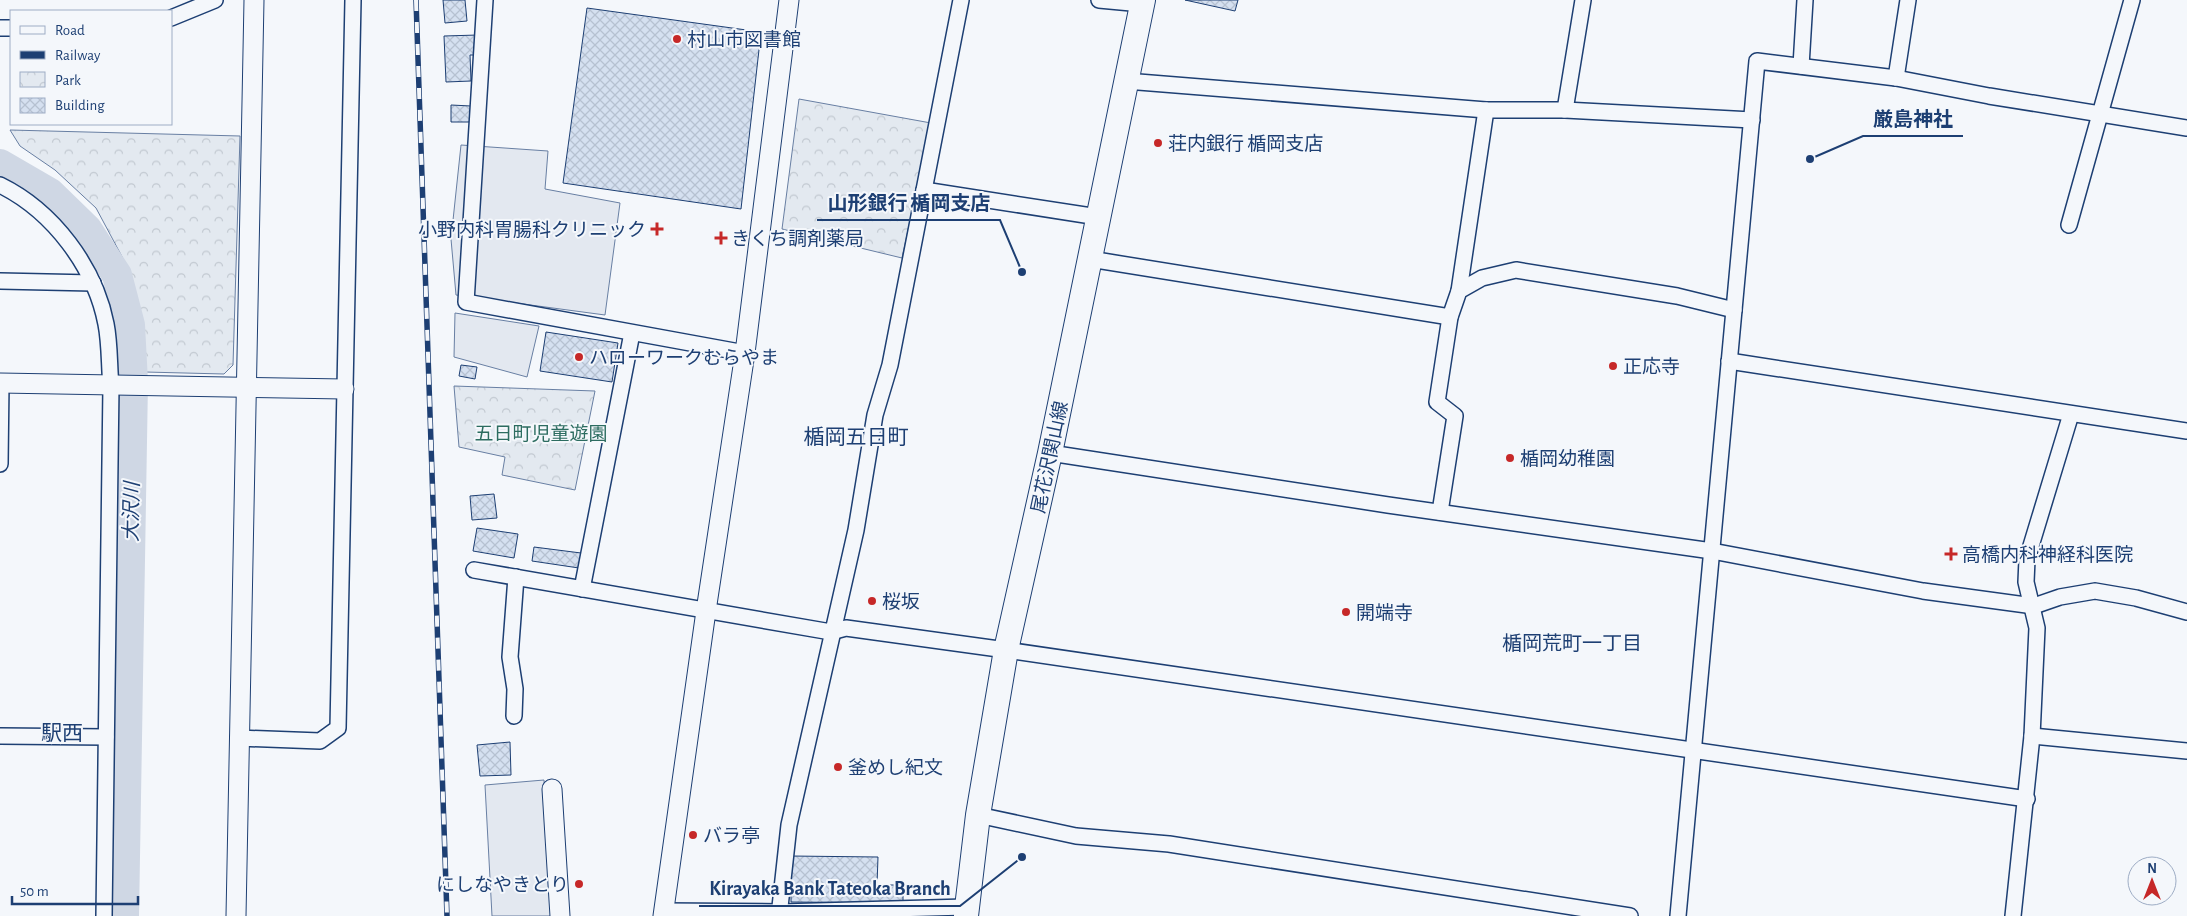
<svg xmlns="http://www.w3.org/2000/svg" width="2187" height="916" font-family="'Alegreya Sans','Noto Sans JP',sans-serif">
  <style>
    .park { fill: url(#park-crowns); stroke: #687fa3 }
    .parking { fill: #e3e8f0; stroke: #687fa3 }
    .lines { fill: none; stroke-linecap: round; stroke-linejoin: round }
    .river { stroke: #cfd7e4; stroke-width: 30 }
    .building { fill: url(#building-cross-hatch); stroke: #1d3f73 }
    .minor-casing { stroke: #1d3f73; stroke-width: 18 }
    .tertiary-casing { stroke: #1d3f73; stroke-width: 21 }
    .primary-casing { stroke: #1d3f73; stroke-width: 26 }
    .minor { stroke: #f4f7fb; stroke-width: 15 }
    .tertiary { stroke: #f4f7fb; stroke-width: 19 }
    .primary { stroke: #f4f7fb; stroke-width: 24 }
    .rail-casing { stroke: #1d3f73; stroke-width: 5.5 }
    .rail { stroke: #f4f7fb; stroke-width: 4; stroke-dasharray: 11; stroke-linecap: butt }
    .poi-dot { fill: #c62828; stroke: #f4f7fb; stroke-width: 2 }
    .labels { text-anchor: middle; stroke-width: 4; stroke-linejoin: round; paint-order: stroke }
    .poi-label { font-size: 19px; fill: #1d3f73; stroke: #f4f7fb; text-anchor: start }
    .park-label { font-size: 19px; fill: #2c6c60; stroke: #f4f7fb }
    .street-label { font-size: 19px; fill: #1d3f73; stroke: #f4f7fb }
    .water-label { font-size: 20px; font-style: italic; fill: #1d3f73; stroke: #f4f7fb }
    .neighbourhood-label { font-size: 20px; fill: #1d3f73; stroke: #f4f7fb }
    .quarter-label { font-size: 21px; fill: #1d3f73; stroke: #f4f7fb }
    .leader { fill: none; stroke: #1d3f73; stroke-width: 2 }
    .callout-dot { fill: #1d3f73; stroke: #f4f7fb; stroke-width: 2 }
    .callout-label { font-size: 20px; text-anchor: middle; font-weight: bold; fill: #1d3f73; stroke: #f4f7fb; stroke-width: 4; stroke-linejoin: round; paint-order: stroke }
  </style>
  <defs>
    <pattern id="park-crowns" width="20" height="18" patternUnits="userSpaceOnUse" patternTransform="scale(1.25)"><rect width="20" height="18" fill="#e3e9f0"/><path d="M2 6a3 3 0 1 1 6 0M12 15a3 3 0 1 1 6 0" fill="none" stroke="#c2c9d1"/></pattern>
    <pattern id="building-cross-hatch" width="8" height="8" patternUnits="userSpaceOnUse" patternTransform="scale(1.25)"><rect width="8" height="8" fill="#d5e0f0"/><path d="M0 0l8 8M0 8l8-8" fill="none" stroke="#b6c1d1"/></pattern>
  </defs>
  <rect width="100%" height="100%" fill="#f4f7fb"/>
  <g class="park">
    <path d="M799 99 931 123 902 258 782 229Z"/>
    <path d="M10 130 240 136 233 365 224 374 145 372 143 331 127 266 96 208 55 170 20 146Z"/>
    <path d="M454 386 595 391 575 490 502 475 505 457 459 447Z"/>
  </g>
  <g class="parking">
    <path d="M461 145 548 151 545 189 620 203 605 315 456 295 451 239Z"/>
    <path d="M455 313 539 326 527 377 454 357Z"/>
    <path d="M544 780 551 916H492L485 785Z"/>
  </g>
  <g class="lines">
    <path class="river" d="M0 164 50 193 87 229 117 275 130 325 133 382 124 916"/>
  </g>
  <g class="building">
    <path d="M443 0H465L467 21 445 23Z"/>
    <path d="M1185 0H1238L1235 11Z"/>
    <path d="M587 8 761 32 741 209 563 183Z"/>
    <path d="M478 35 479 55H470L471 81 446 82 444 36Z"/>
    <path d="M451 105 471 106V122H451Z"/>
    <path d="M546 332 618 343 612 382 540 371Z"/>
    <path d="M461 365 477 367 475 379 459 376Z"/>
    <path d="M494 494 497 518 472 520 470 496Z"/>
    <path d="M477 528 518 534 514 558 473 551Z"/>
    <path d="M534 547 581 553 579 568 532 561Z"/>
    <path d="M510 742 511 775 480 776 477 745Z"/>
    <path d="M791 856 878 857 877 885H903V903L791 902Z"/>
  </g>
  <g class="lines">
    <defs>
      <g id="minor">
        <path d="M485 0 466 302 745 353"/>
        <path d="M1099 0 1142 4"/>
        <path d="M171 18 215 0"/>
        <path d="M0 28H11"/>
        <path d="M1801 66 1805 0"/>
        <path d="M1896 78 1908 0"/>
        <path d="M1126 81 1486 110H1565L1752 120"/>
        <path d="M1565 110 1583 0"/>
        <path d="M0 185C53 211 95 267 106 324 110 344 109 366 111 386L104 916"/>
        <path d="M924 190 1098 217"/>
        <path d="M2069 225 2132 0"/>
        <path d="M1090 259 1450 317"/>
        <path d="M0 281 93 283"/>
        <path d="M1459 291 1486 110"/>
        <path d="M1729 361 2187 431"/>
        <path d="M1050 453 1388 505 1712 551 1923 591 2034 606 2060 597 2095 591 2136 598 2187 612"/>
        <path d="M0 464 1 383"/>
        <path d="M1440 512 1455 416 1437 402 1450 317 1459 291 1482 278 1516 270 1677 296 1734 310"/>
        <path d="M474 570 831 632 846 628 1006 650 2027 799"/>
        <path d="M582 589 632 333"/>
        <path d="M514 716 515 689 510 657 516 577"/>
        <path d="M0 736 106 737"/>
        <path d="M2032 736 2187 751"/>
        <path d="M238 738 320 741 338 728 353 0"/>
        <path d="M978 815 1076 836 1169 844 1630 916"/>
        <path d="M664 911 780 912 966 907"/>
        <path d="M779 916 789 825 856 530 875 415 890 365 961 0"/>
        <path d="M1678 916 1757 61 1896 78 1989 96 2187 128"/>
        <path d="M2013 916 2032 736 2037 628 2026 582 2027 559 2071 414"/>
      </g>
      <g id="tertiary">
        <path d="M0 383 344 389"/>
        <path d="M552 789 560 916"/>
        <path d="M236 916 254 0"/>
        <path d="M663 916 706 611 745 353 789 0"/>
      </g>
      <path id="primary" d="M966 916 978 815 1006 650 1050 453 1143 0"/>
    </defs>
    <use href="#minor" class="minor-casing"/>
    <use href="#tertiary" class="tertiary-casing"/>
    <use href="#primary" class="primary-casing"/>
    <use href="#minor" class="minor"/>
    <use href="#tertiary" class="tertiary"/>
    <use href="#primary" class="primary"/>
    <defs>
      <path id="rail" d="M416 0 447 916"/>
    </defs>
    <use href="#rail" class="rail-casing"/>
    <use href="#rail" class="rail"/>
  </g>
  <g class="poi-dot">
    <circle cx="677" cy="39" r="5"/>
    <circle cx="1158" cy="143" r="5"/>
    <path d="M654.5 221.5h5v5h5v5h-5v5h-5v-5h-5v-5h5z"/>
    <path d="M718.5 230.5h5v5h5v5h-5v5h-5v-5h-5v-5h5z"/>
    <circle cx="579" cy="357" r="5"/>
    <circle cx="1613" cy="366" r="5"/>
    <circle cx="1510" cy="458" r="5"/>
    <path d="M1948.5 546.5h5v5h5v5h-5v5h-5v-5h-5v-5h5z"/>
    <circle cx="872" cy="601" r="5"/>
    <circle cx="1346" cy="612" r="5"/>
    <circle cx="838" cy="767" r="5"/>
    <circle cx="693" cy="835" r="5"/>
    <circle cx="579" cy="884" r="5"/>
  </g>
  <g class="labels">
    <g class="poi-label">
      <text x="687" y="46">村山市図書館</text>
      <text x="1168" y="150">荘内銀行 楯岡支店</text>
      <text x="646" y="236" text-anchor="end">小野内科胃腸科クリニック</text>
      <text x="731" y="245">きくち調剤薬局</text>
      <text x="589" y="364">ハローワークむらやま</text>
      <text x="1623" y="373">正応寺</text>
      <text x="1520" y="465">楯岡幼稚園</text>
      <text x="1962" y="561">高橋内科神経科医院</text>
      <text x="882" y="608">桜坂</text>
      <text x="1356" y="619">開端寺</text>
      <text x="848" y="774">釜めし紀文</text>
      <text x="703" y="842">バラ亭</text>
      <text x="569" y="891" text-anchor="end">にしなやきとり</text>
    </g>
    <g class="park-label">
      <text x="541" y="440">五日町児童遊園</text>
    </g>
    <g class="street-label">
      <text transform="translate(1049 457) rotate(-78)" y="7">尾花沢関山線</text>
    </g>
    <g class="water-label">
      <text transform="translate(131 512) rotate(-89)" y="7">大沢川</text>
    </g>
    <g class="neighbourhood-label">
      <text x="1572" y="650">楯岡荒町一丁目</text>
    </g>
    <g class="quarter-label">
      <text x="856" y="444">楯岡五日町</text>
      <text x="62" y="740">駅西</text>
    </g>
  </g>
  <path class="leader" d="M1810 159L1863 136H1963M1022 272L1000 220H817M1022 857L960 906H699"/>
  <g class="callout-dot">
    <circle cx="1810" cy="159" r="5"/>
    <circle cx="1022" cy="272" r="5"/>
    <circle cx="1022" cy="857" r="5"/>
  </g>
  <g class="callout-label">
    <text x="1913" y="126">厳島神社</text>
    <text x="909" y="210">山形銀行 楯岡支店</text>
    <text x="830" y="895">Kirayaka Bank Tateoka Branch</text>
  </g>
  <rect x="10" y="10" width="162" height="115" fill="#f4f7fb" stroke="#9eadc5"/>
  <rect x="20" y="26" width="25" height="8" fill="#f4f7fb" stroke="#9eadc5"/>
  <text x="55" y="35" font-size="15" fill="#1d3f73">Road</text>
  <rect x="20" y="51" width="25" height="8" fill="#1d3f73" stroke="#9eadc5"/>
  <text x="55" y="60" font-size="15" fill="#1d3f73">Railway</text>
  <rect x="20" y="72" width="25" height="15" fill="url(#park-crowns)" stroke="#9eadc5"/>
  <text x="55" y="85" font-size="15" fill="#1d3f73">Park</text>
  <rect x="20" y="98" width="25" height="15" fill="url(#building-cross-hatch)" stroke="#9eadc5"/>
  <text x="55" y="110" font-size="15" fill="#1d3f73">Building</text>
  <g transform="translate(2152 881)"><circle r="24" fill="#f4f7fb" stroke="#9eadc5"/>
  <path d="M0-4L9 19L0 12L-9 19Z" fill="#c62828"/>
  <text y="-8" font-size="14" font-weight="bold" text-anchor="middle" fill="#1d3f73">N</text>
  </g>
  <path d="M12 896v8h126v-8" fill="none" stroke="#1d3f73" stroke-width="2.5"/>
  <text x="20" y="896" font-size="15" fill="#1d3f73" stroke="#f4f7fb" stroke-width="4" paint-order="stroke">50 m</text>
</svg>
